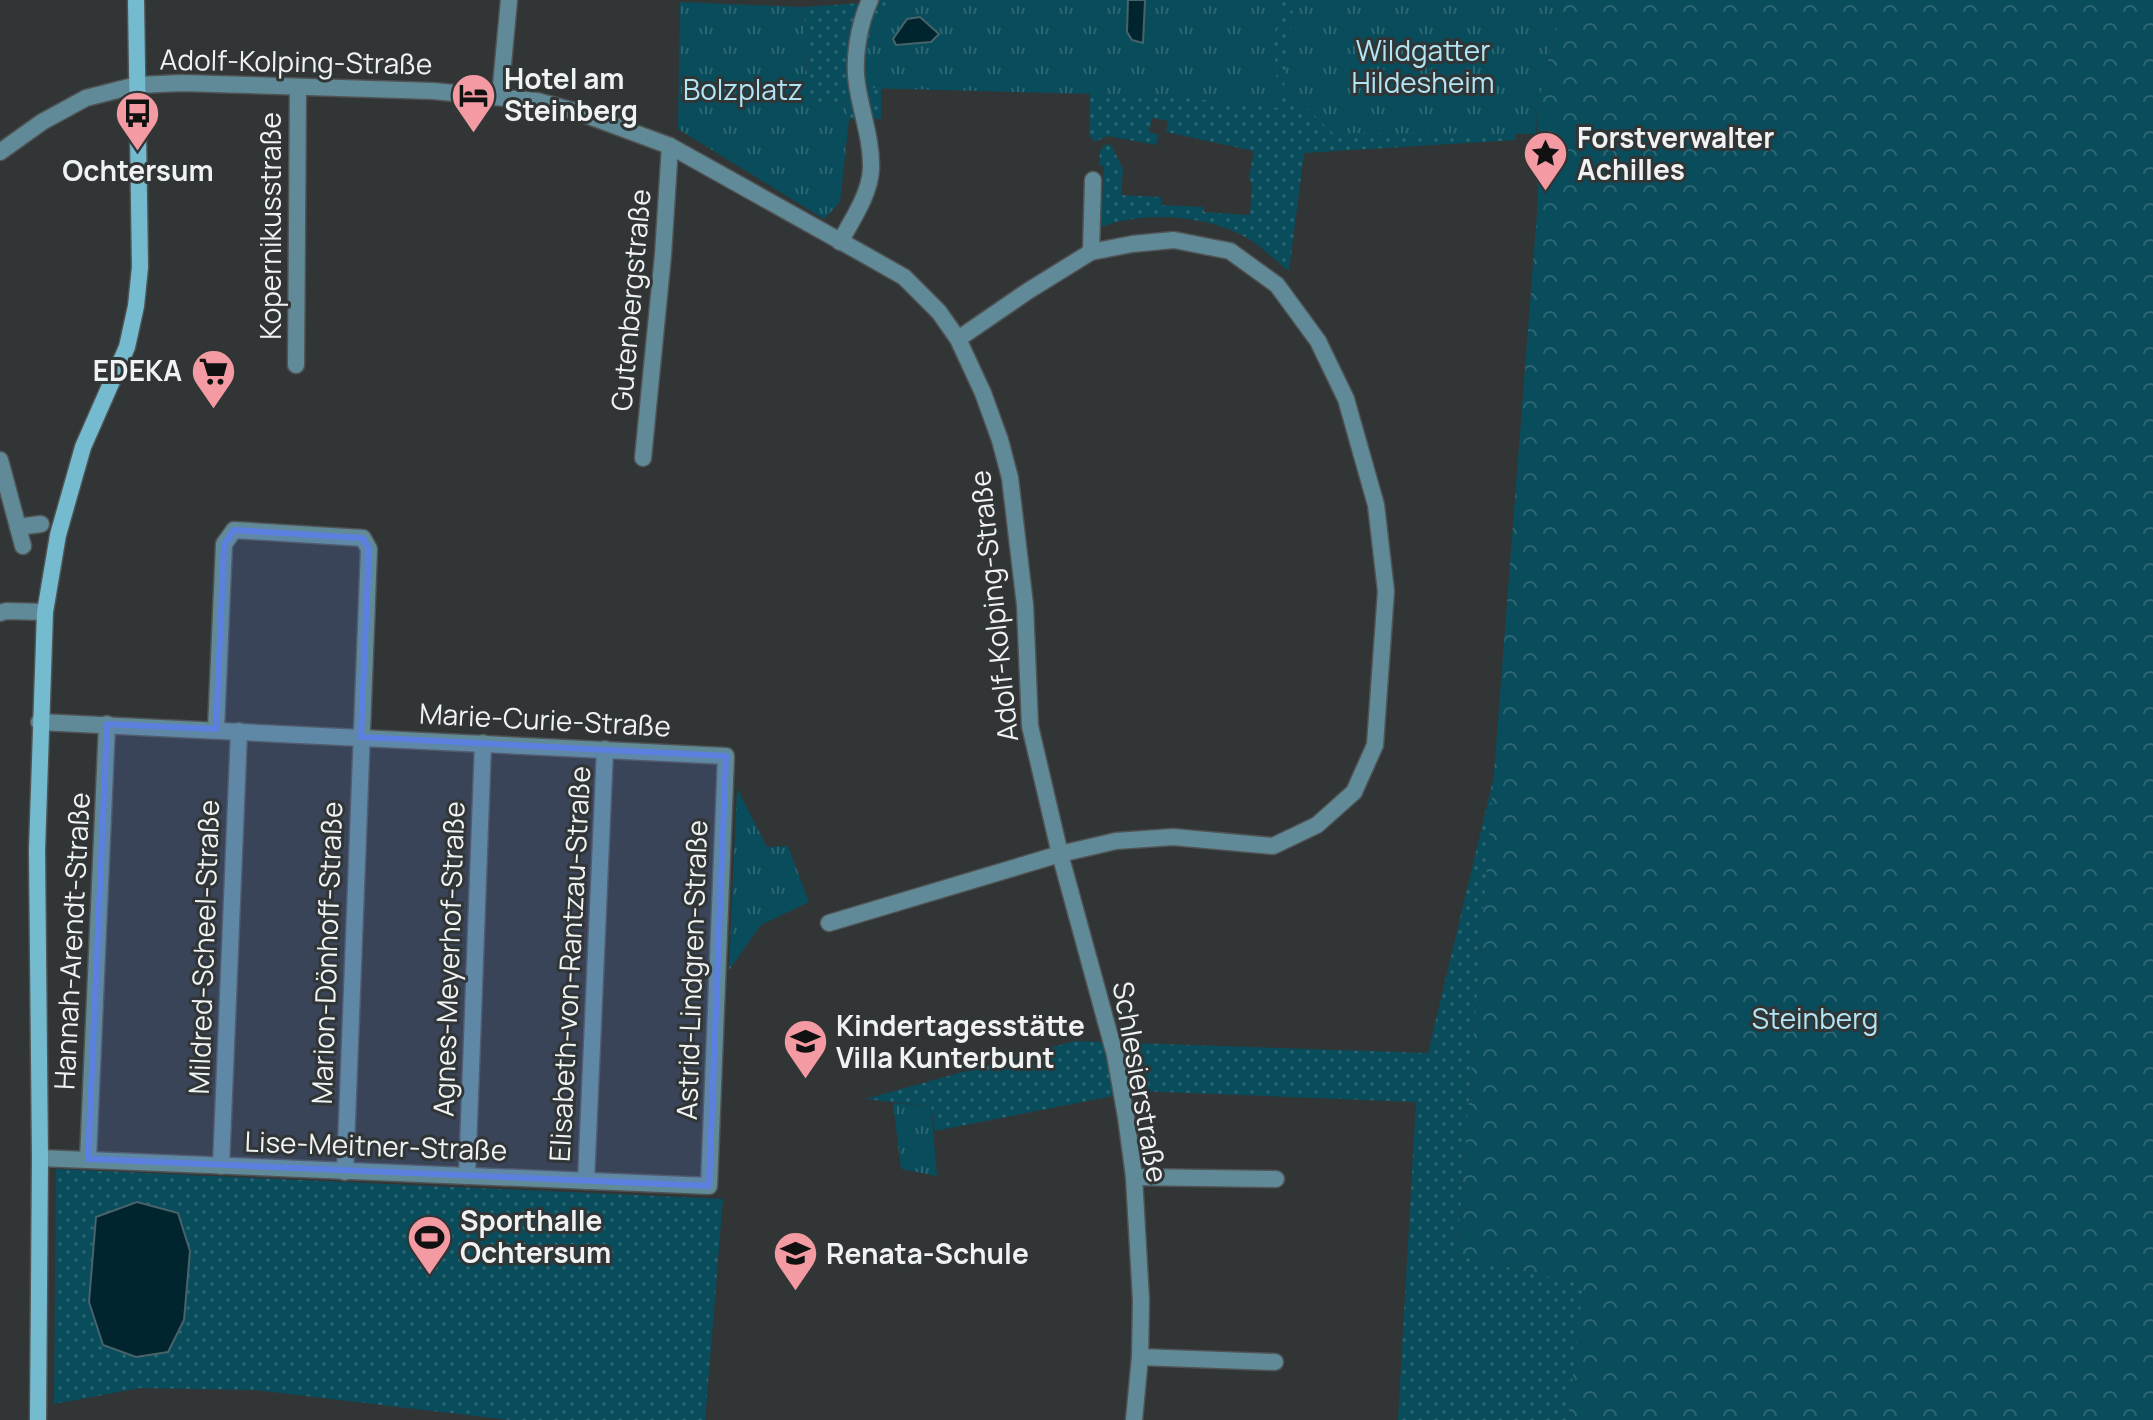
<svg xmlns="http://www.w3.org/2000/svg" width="2153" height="1420" font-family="Manrope,sans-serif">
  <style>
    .grass { fill: url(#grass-dots) }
    .forest { fill: url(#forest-crowns) }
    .park { fill: url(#park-tufts) }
    .water { fill: #00252e; stroke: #486369; stroke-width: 2 }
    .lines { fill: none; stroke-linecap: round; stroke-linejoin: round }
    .minor-casing { stroke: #505354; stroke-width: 19 }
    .tertiary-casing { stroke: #505354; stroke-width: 19 }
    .secondary-casing { stroke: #505354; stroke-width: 19 }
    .minor { stroke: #608a97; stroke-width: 16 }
    .tertiary { stroke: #608a97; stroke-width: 16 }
    .secondary { stroke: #75bbcf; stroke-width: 16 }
    .marked { fill: #5c80e0; fill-opacity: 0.2; stroke: #5c80e0; stroke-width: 6; stroke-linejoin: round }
    .labels { text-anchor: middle; stroke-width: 6; stroke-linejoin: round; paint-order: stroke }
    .park-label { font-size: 28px; fill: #b1e5f4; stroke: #313536 }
    .street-label { font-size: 28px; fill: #f0f3f3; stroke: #313536 }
    .poi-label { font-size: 28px; font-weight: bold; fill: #f0f3f3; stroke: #313536; text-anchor: start }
  </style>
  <defs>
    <pattern id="grass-dots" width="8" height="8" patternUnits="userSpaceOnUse" patternTransform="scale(2)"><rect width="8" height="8" fill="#094c5b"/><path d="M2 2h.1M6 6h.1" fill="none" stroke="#2d6673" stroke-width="1.8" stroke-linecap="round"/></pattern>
    <pattern id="forest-crowns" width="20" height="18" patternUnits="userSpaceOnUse" patternTransform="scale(2)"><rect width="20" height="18" fill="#094c5b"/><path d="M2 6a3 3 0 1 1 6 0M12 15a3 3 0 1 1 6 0" fill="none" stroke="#2d6673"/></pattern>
    <pattern id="park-tufts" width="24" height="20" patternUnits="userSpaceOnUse" patternTransform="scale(2)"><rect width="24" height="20" fill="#094c5b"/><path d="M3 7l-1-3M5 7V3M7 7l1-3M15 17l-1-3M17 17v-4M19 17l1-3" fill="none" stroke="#2d6673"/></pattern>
  </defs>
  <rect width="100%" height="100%" fill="#313536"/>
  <g class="grass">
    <path d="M865 0H1333L1514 108 1515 140 1304 153 1289 271C1276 261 1263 248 1249 239 1209 215 1145 210 1101 227L1104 166 1099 165 1100 151 1106 144 1111 145 1123 169 1121 195 1161 197V205L1204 207V212L1250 215 1252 185 1249 178 1254 151 1166 132 1168 121 1152 118 1149 132 1159 135 1156 145 1108 136 1094 142 1092 137H1089L1090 93 881 88V119H849L846 104 818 102 808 97 804 7 861 3Z"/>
    <path d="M1494 776 1457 1255 1584 1285 1568 1420H1398L1416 1102 1138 1091 935 1131 931 1106 865 1099 1075 1041 1428 1053Z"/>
    <path d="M56 1169 723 1199 705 1420H509L255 1390 140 1388 54 1404Z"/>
  </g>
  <path class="forest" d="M1562 0H2153V1420H1568L1583 1285 1457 1255 1538 199 1537 109Z"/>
  <g class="park">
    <path d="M892 0H1282L1274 46 1279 108 1169 96 866 88C865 48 867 32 892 0Z"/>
    <path d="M1294 0H1562L1537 109 1536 134 1333 133 1284 87Z"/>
    <path d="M680 2 804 7 808 97 819 102 846 104 849 119 840 202 824 219 678 129Z"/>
    <path d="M737 788 767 847 788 846 809 902 761 925 729 970Z"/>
    <path d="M893 1103 931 1106 937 1176 901 1169Z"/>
  </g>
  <g class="water">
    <path d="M1128 0H1145L1143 43 1132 40 1127 32Z"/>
    <path d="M920 17 939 34 931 42 896 45 893 39 907 19Z"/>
    <path d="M137 1202 178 1213 190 1251 184 1320 168 1352 136 1357 103 1345 89 1302 96 1217Z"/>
  </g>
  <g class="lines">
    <defs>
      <g id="minor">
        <path d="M137 85 182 83 433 91 537 101 578 112 670 146 867 256 904 277 939 312 958 339 983 393 1000 440 1010 478 1025 605 1030 726 1060 854 1115 1055 1126 1117 1134 1177 1141 1300 1140 1357 1134 1420"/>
        <path d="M500 96 509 0"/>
        <path d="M840 242C852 220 870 194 871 169 872 140 861 112 857 84 853 58 859 24 870 0"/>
        <path d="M1091 252 1093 180"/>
        <path d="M296 365 298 87"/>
        <path d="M643 458 663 255 670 146"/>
        <path d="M0 460 23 546"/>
        <path d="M18 527 41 524"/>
        <path d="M0 613 6 611 45 612"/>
        <path d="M39 722 726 756 709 1186 40 1158"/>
        <path d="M216 729 224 544 234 530 363 538 369 549 345 1172"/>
        <path d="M829 923 1060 854 1116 841 1173 837 1273 846 1317 825 1354 792 1375 745 1386 591 1376 505 1346 399 1318 341 1277 285 1230 251 1174 240 1132 244 1091 252 1028 291 958 339"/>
        <path d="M88 1159 107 724"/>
        <path d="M221 1166 239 731"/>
        <path d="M467 1176 483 743"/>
        <path d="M1134 1177 1276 1179"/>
        <path d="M586 1181 605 749"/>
        <path d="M1140 1357 1275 1362"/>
      </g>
      <path id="tertiary" d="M0 152 42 122 86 98 137 85"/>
      <path id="secondary" d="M38 1420 40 1158 37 850 45 612 58 535 83 447 127 347 136 306 140 267 136 0"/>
    </defs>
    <use href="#minor" class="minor-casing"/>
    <use href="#tertiary" class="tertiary-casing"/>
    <use href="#secondary" class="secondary-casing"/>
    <use href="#minor" class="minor"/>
    <use href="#tertiary" class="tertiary"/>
    <use href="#secondary" class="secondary"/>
  </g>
  <path class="marked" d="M234 530 363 538 369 549 361 737 726 756 709 1186 88 1159 107 724 216 729 224 544Z"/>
  <defs>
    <symbol id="hotel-pin" viewBox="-11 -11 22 30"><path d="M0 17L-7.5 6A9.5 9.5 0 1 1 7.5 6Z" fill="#f49aa2" stroke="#313536"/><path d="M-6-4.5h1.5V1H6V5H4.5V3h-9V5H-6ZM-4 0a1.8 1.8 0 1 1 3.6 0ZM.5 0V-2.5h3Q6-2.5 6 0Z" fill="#111"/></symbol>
    <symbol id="bus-pin" viewBox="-11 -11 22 30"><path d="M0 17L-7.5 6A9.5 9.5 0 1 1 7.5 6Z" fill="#f49aa2" stroke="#313536"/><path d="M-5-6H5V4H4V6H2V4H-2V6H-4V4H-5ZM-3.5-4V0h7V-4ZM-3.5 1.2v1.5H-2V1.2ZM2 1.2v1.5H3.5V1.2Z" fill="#111"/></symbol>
    <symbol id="sight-pin" viewBox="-11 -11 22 30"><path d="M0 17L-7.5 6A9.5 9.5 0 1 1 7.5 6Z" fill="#f49aa2" stroke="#313536"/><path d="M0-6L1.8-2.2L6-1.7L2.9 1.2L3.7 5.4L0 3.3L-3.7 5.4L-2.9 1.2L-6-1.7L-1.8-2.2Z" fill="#111"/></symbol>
    <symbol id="supermarket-pin" viewBox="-11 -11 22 30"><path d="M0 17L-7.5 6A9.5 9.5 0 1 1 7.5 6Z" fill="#f49aa2" stroke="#313536"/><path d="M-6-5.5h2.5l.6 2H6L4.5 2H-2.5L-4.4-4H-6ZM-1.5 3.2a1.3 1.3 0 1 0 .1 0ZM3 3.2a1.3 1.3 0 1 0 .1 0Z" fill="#111"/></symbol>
    <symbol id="school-pin" viewBox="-11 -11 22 30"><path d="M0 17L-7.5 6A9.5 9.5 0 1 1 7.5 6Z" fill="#f49aa2" stroke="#313536"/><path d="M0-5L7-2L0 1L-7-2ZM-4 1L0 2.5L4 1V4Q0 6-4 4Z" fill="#111"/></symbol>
    <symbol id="stadium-pin" viewBox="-11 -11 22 30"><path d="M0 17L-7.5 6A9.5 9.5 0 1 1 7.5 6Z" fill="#f49aa2" stroke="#313536"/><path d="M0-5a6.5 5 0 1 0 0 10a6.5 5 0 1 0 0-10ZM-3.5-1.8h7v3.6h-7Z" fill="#111"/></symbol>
  </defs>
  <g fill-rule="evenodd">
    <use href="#hotel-pin" x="448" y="70" width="51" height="69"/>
    <use href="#bus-pin" x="112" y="88" width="51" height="69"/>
    <use href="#sight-pin" x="1520" y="128" width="51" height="69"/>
    <use href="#supermarket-pin" x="188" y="346" width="51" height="69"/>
    <use href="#school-pin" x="780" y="1016" width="51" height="69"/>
    <use href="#stadium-pin" x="404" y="1212" width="51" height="69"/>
    <use href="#school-pin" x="770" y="1228" width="51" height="69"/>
  </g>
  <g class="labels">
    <g class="park-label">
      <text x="1423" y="61">Wildgatter<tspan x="1423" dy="32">Hildesheim</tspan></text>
      <text x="743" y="100">Bolzplatz</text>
      <text x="1815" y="1029">Steinberg</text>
    </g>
    <g class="street-label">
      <text transform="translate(296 62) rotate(1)" y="10">Adolf-Kolping-Straße</text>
      <text transform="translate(271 226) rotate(-90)" y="10">Kopernikusstraße</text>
      <text transform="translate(631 300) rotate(-85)" y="10">Gutenbergstraße</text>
      <text transform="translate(994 606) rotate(-96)" y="10">Adolf-Kolping-Straße</text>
      <text transform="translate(545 720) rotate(3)" y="10">Marie-Curie-Straße</text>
      <text transform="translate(72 941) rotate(-87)" y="10">Hannah-Arendt-Straße</text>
      <text transform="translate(204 947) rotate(-88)" y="10">Mildred-Scheel-Straße</text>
      <text transform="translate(327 953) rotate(-88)" y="10">Marion-Dönhoff-Straße</text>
      <text transform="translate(449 959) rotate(-88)" y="10">Agnes-Meyerhof-Straße</text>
      <text transform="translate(570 964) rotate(-87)" y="10">Elisabeth-von-Rantzau-Straße</text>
      <text transform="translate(692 970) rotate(-88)" y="10">Astrid-Lindgren-Straße</text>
      <text transform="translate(1140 1082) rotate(80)" y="10">Schlesierstraße</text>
      <text transform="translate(376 1146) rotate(2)" y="10">Lise-Meitner-Straße</text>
    </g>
    <g class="poi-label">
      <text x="504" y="89">Hotel am<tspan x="504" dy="32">Steinberg</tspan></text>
      <text x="1577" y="148">Forstverwalter<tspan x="1577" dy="32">Achilles</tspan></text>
      <text x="138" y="181" text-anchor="middle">Ochtersum</text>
      <text x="182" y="381" text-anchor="end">EDEKA</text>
      <text x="836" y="1036">Kindertagesstätte<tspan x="836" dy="32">Villa Kunterbunt</tspan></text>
      <text x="460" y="1231">Sporthalle<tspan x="460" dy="32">Ochtersum</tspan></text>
      <text x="826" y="1264">Renata-Schule</text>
    </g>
  </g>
</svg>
